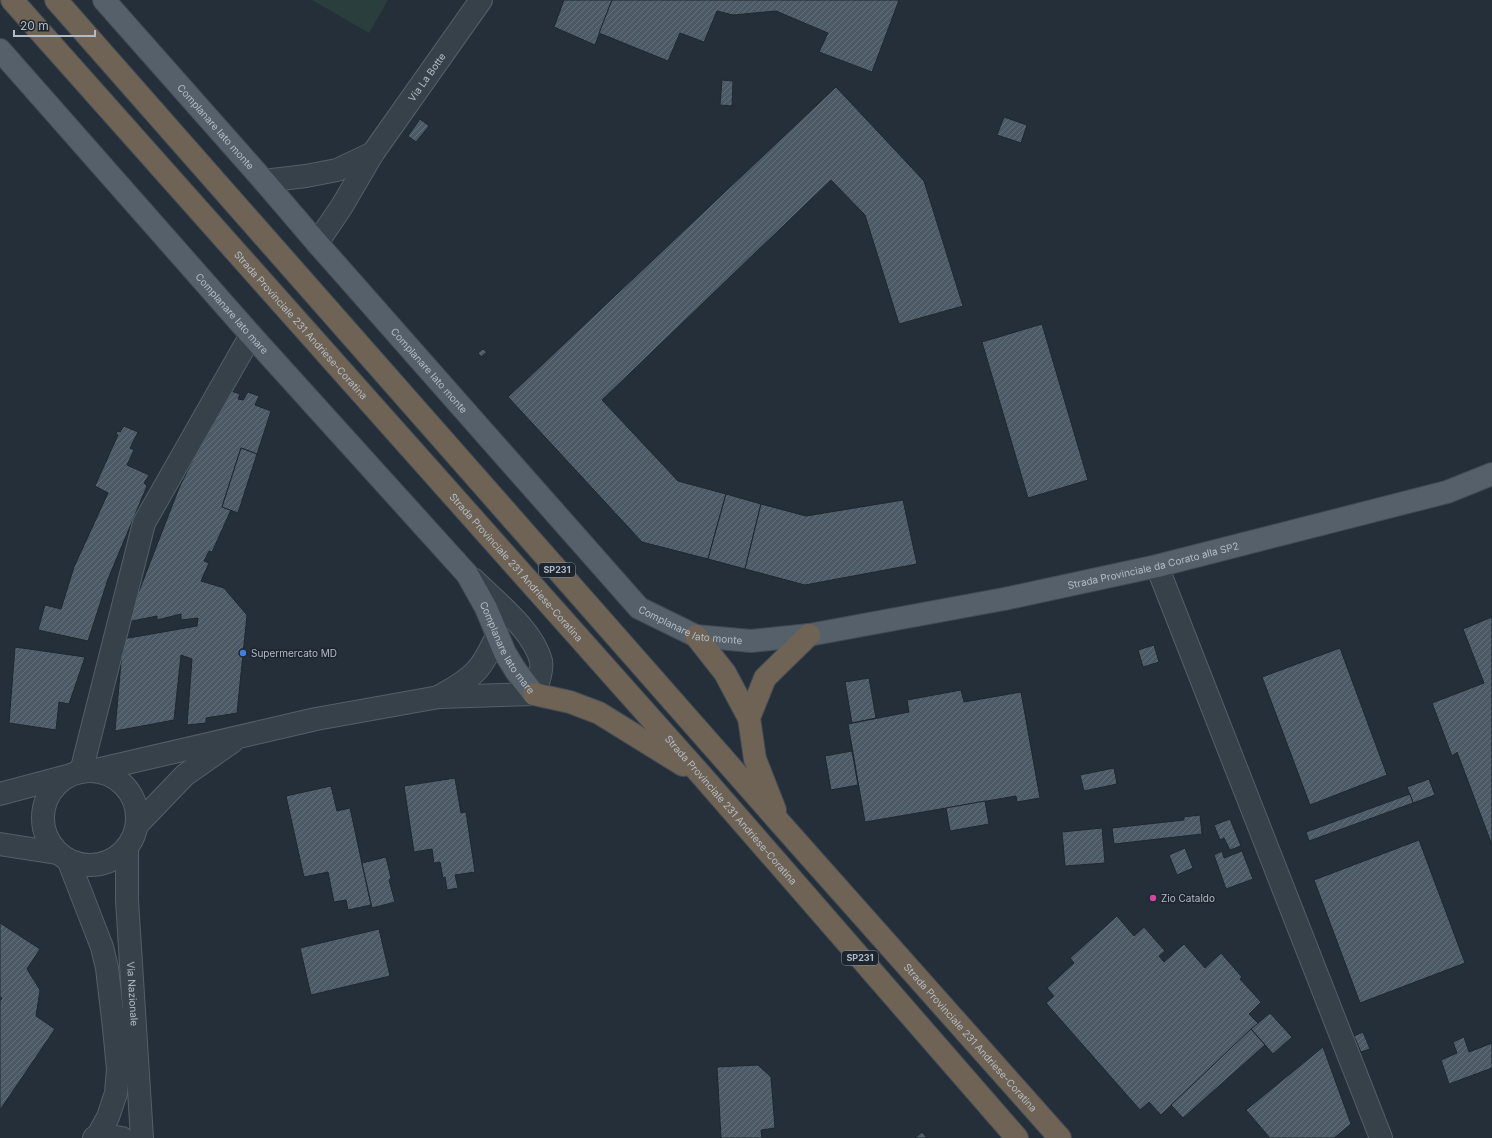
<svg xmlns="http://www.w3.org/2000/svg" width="1492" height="1138" font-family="Inter,sans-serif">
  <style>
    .pitch { fill: #293e3d }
    .building { fill: url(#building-hatch); stroke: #1f2831 }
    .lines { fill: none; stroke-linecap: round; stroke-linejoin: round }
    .minor-casing { stroke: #565f68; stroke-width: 24 }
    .major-casing { stroke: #414a53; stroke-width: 24 }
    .highway-casing { stroke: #434c55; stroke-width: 24 }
    .minor { stroke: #37414a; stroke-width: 22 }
    .major { stroke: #56606a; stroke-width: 22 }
    .highway { stroke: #6f6355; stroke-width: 22 }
    .shop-dot { fill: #3f7fe0; stroke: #1d262f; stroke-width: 1.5 }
    .hotel-dot { fill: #d1479c; stroke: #1d262f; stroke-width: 1.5 }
    .labels { text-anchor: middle; stroke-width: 3; stroke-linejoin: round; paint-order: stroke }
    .shield { fill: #1d262f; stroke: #868f99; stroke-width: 1 }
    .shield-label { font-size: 9px; font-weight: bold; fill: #b3bcc6 }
    .street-label { font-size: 10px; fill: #b3bcc6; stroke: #1d262f }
    .poi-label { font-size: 10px; fill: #b3bcc6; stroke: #1d262f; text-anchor: start }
  </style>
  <defs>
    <pattern id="building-hatch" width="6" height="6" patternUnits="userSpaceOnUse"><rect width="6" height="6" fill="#4c5a65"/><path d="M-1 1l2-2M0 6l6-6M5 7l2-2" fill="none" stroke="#63707a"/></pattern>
  </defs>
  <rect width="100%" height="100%" fill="#242f39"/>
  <path class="pitch" d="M312 0H388L369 33Z"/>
  <g class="building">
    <path d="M564 0H612L595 45 554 27Z"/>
    <path d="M612 0H899L872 72 819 52 828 33 776 11 733 15 717 11 704 42 680 33 668 61 599 33Z"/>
    <path d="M722 80 733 81 732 106 720 105Z"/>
    <path d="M836 87 924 181 963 306 899 324 865 215 831 180 602 400 678 481 726 494 708 559 642 542 508 397Z"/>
    <path d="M1004 117 1027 125 1021 143 997 135Z"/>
    <path d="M420 119 429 126 416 142 408 136Z"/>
    <path d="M1042 324 1088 480 1028 498 982 342Z"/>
    <path d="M483 349 487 352 481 357 478 353Z"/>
    <path d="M228 390 240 394 238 399 243 400 248 392 259 396 255 405 271 411 257 454 241 448 222 507 231 510 212 552 209 551 204 561 209 563 201 581 224 588 247 615 237 713 206 718V723L187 725 192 659 181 655 174 720 115 731 123 639 197 626 198 618 181 620V614L157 620V616L127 622 179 488Z"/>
    <path d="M124 426 138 432 130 448 134 450 127 465 149 475 144 483 147 486 108 579 88 641 38 630 45 605 61 609 74 567 108 493 95 486 118 435 116 434 117 431 120 432Z"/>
    <path d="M241 448 257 454 238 513 222 507Z"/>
    <path d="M726 494 761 504 745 569 708 559Z"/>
    <path d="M903 500 917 564 805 585 745 569 761 504 806 516Z"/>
    <path d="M1492 617V845L1457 752 1452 756 1432 703 1484 683 1463 629Z"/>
    <path d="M1154 645 1159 662 1143 667 1138 650Z"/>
    <path d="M15 647 85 657 69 704 59 702 56 730 9 723Z"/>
    <path d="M1340 648 1387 775 1310 805 1262 677Z"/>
    <path d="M869 678 876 718 852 723 845 682Z"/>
    <path d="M961 690 964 702 1021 692 1040 798 1017 802 1016 796 865 822 848 724 909 712 907 700Z"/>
    <path d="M852 751 858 785 831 790 825 756Z"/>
    <path d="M1114 768 1117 784 1084 791 1080 775Z"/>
    <path d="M455 778 461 813 466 812 475 872 455 875 458 888 447 890 445 877 443 878 440 862 434 863 432 849 414 852 404 786Z"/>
    <path d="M1429 779 1435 795 1413 803 1407 787Z"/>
    <path d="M331 786 337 811 350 808 371 905 348 910 346 900 334 902 328 872 304 877 286 796Z"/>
    <path d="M1410 794 1413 803 1309 841 1306 832Z"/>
    <path d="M985 801 989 824 950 831 946 808Z"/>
    <path d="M1200 815 1202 834 1114 844 1112 828 1184 820V817Z"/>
    <path d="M1230 819 1241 846 1230 850 1224 838 1220 840 1214 825Z"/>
    <path d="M1102 828 1105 863 1065 866 1062 832Z"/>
    <path d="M1419 840 1465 963 1360 1003 1314 880Z"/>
    <path d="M1185 848 1193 868 1177 875 1169 855Z"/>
    <path d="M1222 851 1224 858 1242 851 1253 879 1226 889 1214 855Z"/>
    <path d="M386 857 391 878 389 880 395 902 372 908 362 863Z"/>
    <path d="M1117 916 1134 936 1144 927 1165 951 1159 956 1164 962 1184 944 1205 968 1221 953 1242 977 1240 979 1261 1002 1249 1014 1258 1023 1161 1115 1149 1102 1140 1110 1046 1003 1054 996 1047 988 1074 963 1070 958Z"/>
    <path d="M0 923 40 949 27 969 40 990 36 1016 55 1029 0 1110V1001L2 998 0 997Z"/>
    <path d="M379 929 390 976 311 995 300 948Z"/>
    <path d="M1270 1013 1292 1037 1273 1054 1251 1029Z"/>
    <path d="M1251 1029 1265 1045 1183 1118 1171 1105Z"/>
    <path d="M1363 1032 1370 1049 1361 1052 1354 1036Z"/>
    <path d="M1464 1037 1469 1052 1492 1043V1068L1449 1084 1441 1060 1457 1053 1453 1042Z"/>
    <path d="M1323 1047 1351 1124 1334 1138H1270L1246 1110Z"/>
    <path d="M758 1065 771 1077 775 1128 761 1130 762 1138H721L717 1067Z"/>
    <path d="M922 1132 927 1138H915Z"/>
  </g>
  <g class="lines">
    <defs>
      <g id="minor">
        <path d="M264 181 306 176 337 170 373 153"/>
        <path id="s1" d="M317 243 342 206 373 153 481 0"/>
        <path d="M1157 566 1381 1138"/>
        <path d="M440 696C452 689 466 682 476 671 485 662 491 648 497 636"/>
        <circle cx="90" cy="818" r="47"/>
        <path d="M92 771 316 719 439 697 534 694C537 685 543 671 541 661 533 630 495 601 473 579"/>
        <path d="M81 772 144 523 251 335"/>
        <path d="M0 794 67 776"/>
        <path d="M137 825 185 775 232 742"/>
        <path d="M0 844 57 853"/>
        <path id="s2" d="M127 849V900L142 1138"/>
        <path d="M69 862 102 947 107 968 114 1028 118 1069 116 1093 108 1117 97 1137"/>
        <path d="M94 1138 110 1136 122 1138"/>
      </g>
      <g id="major">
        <path id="s3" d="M104 0 264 181 317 243 639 608 696 636 751 641 809 635 1004 599 1157 566 1447 492 1492 474"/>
        <path id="s4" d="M0 50 251 335 467 574 486 608 505 653 516 671 534 694"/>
      </g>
      <g id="highway">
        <path id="s5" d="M12 0 703 777 1017 1138"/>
        <path id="s6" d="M56 0 781 824 1060 1138"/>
        <path d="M696 636 725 673 749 718"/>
        <path d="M534 694 570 702 599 713 683 765"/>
        <path d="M775 810 755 759 749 718 765 678 809 635"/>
      </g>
    </defs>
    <use href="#minor" class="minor-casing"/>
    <use href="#major" class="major-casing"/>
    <use href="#highway" class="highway-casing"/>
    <use href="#minor" class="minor"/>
    <use href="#major" class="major"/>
    <use href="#highway" class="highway"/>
  </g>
  <circle class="shop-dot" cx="243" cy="653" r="4"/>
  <circle class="hotel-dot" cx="1153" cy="898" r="4"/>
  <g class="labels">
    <g class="shield">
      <rect x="539" y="563" width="36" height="14" rx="3"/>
      <rect x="842" y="951" width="36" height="14" rx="3"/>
    </g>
    <g class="shield-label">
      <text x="557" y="573">SP231</text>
      <text x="860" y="961">SP231</text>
    </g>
    <g class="street-label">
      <text dy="4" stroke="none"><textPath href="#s1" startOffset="199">Via La Botte</textPath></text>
      <text dy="4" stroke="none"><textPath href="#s3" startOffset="169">Complanare lato monte</textPath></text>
      <text dy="4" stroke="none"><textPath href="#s4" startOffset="351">Complanare lato mare</textPath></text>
      <text dy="4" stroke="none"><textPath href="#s5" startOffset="435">Strada Provinciale 231 Andriese-Coratina</textPath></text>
      <text dy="4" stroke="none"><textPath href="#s3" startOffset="493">Complanare lato monte</textPath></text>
      <text dy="4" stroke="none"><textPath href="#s3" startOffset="1338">Strada Provinciale da Corato alla SP2</textPath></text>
      <text dy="4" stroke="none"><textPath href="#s5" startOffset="759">Strada Provinciale 231 Andriese-Coratina</textPath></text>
      <text dy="4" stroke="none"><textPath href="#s3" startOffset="865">Complanare lato monte</textPath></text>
      <text dy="4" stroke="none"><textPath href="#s4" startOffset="786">Complanare lato mare</textPath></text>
      <text dy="4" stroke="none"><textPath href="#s5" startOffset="1083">Strada Provinciale 231 Andriese-Coratina</textPath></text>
      <text dy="4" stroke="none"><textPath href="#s2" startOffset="145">Via Nazionale</textPath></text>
      <text dy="4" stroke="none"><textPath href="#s6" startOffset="1383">Strada Provinciale 231 Andriese-Coratina</textPath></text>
    </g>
    <g class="poi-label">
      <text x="251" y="657">Supermercato MD</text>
      <text x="1161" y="902">Zio Cataldo</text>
    </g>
  </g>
  <path d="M14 30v6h81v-6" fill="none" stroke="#b3bcc6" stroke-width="2"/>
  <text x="20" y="30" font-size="12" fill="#b3bcc6" stroke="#1d262f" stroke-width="3" paint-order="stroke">20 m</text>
</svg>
